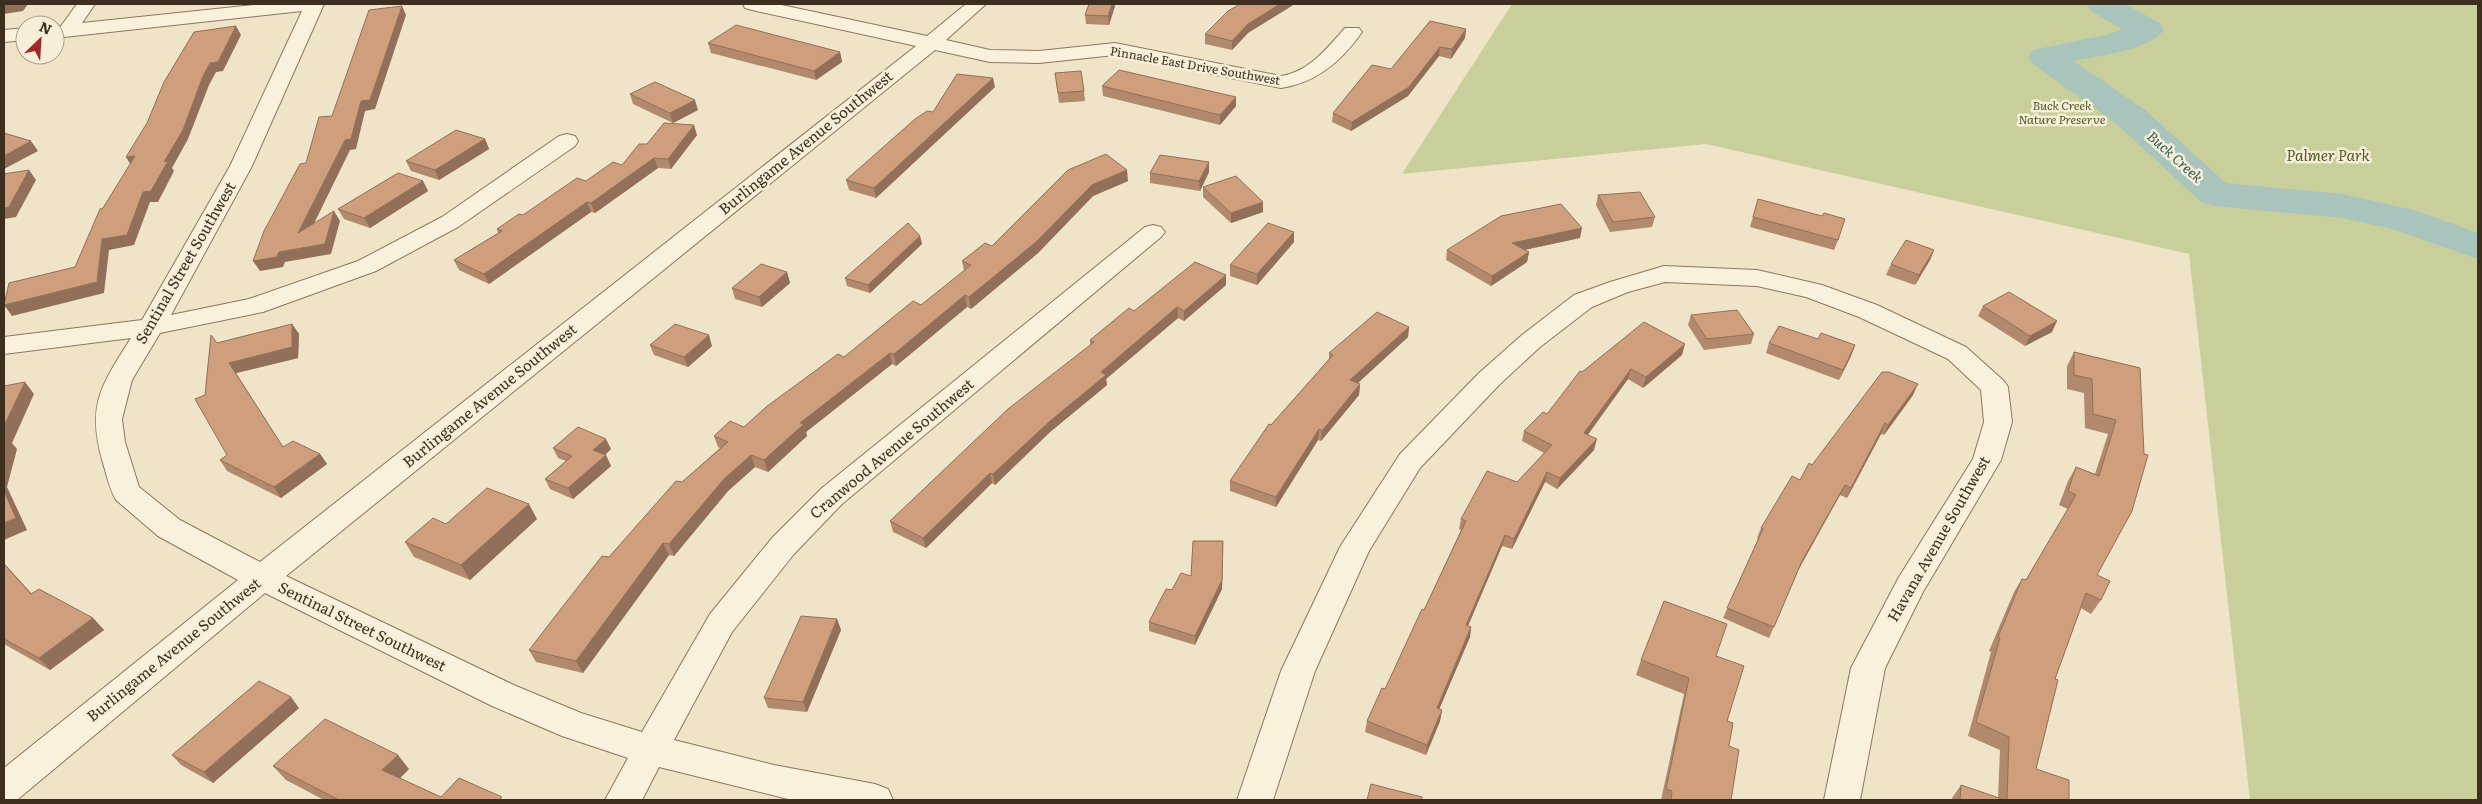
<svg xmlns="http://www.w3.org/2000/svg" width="2482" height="804" font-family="Literata,serif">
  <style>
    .green { fill: #c9cf9b }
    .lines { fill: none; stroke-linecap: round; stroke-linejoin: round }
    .river { fill: #a9c4bc; fill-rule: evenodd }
    .minor-casing { stroke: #8d765c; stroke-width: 2 }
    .minor { fill: #faf1dc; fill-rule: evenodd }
    .wall { fill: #b2896c }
    .shaded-wall { fill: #916f58 }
    .building { fill: #cf9f7d; stroke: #916f58 }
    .labels { text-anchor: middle; stroke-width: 5; stroke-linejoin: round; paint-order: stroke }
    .far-street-label { font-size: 12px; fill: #3d2e20; stroke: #f7eed8 }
    .far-park-label { font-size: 12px; font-style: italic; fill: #4d5a26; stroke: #f7eed8 }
    .far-water-label { font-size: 14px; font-style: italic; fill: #2f5d5a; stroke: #f7eed8 }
    .street-label { font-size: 15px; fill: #3d2e20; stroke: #f7eed8 }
    .park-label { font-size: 15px; font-style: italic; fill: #4d5a26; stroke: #f7eed8 }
  </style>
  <rect width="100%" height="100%" fill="#f0e4c8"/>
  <path class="green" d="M1512 4H2478V800H2250L2189 254 1706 144 1402 174Z"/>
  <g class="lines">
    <path class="river" d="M2086 4H2125L2160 23 2164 30C2150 50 2098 56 2074 61L2145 110 2226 183 2342 194 2414 210 2478 233V259L2389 228 2342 218 2215 206 2201 202 2119 126 2033 64 2028 57 2033 50 2106 35 2122 29 2091 11Z"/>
    <defs>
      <g id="minor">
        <path d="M77 4H95L82 23 263 4H324L252 166 171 315 249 299 358 261 442 217 559 136 567 134 575 136 578 141 575 146 458 227 376 271 263 312 160 333 132 380 122 419 125 442 139 487 180 520 260 562 916 46 752 10 745 8 743 4H777L927 36 966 4H986L946 40 990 50 1039 51 1115 43 1281 76C1309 72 1327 48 1345 28H1359L1362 32C1342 61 1316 83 1281 88L1115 55 1039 63 990 62 935 50 286 576 516 686 581 713 642 732 710 614 772 538 822 488 1145 227 1153 225 1161 227 1165 232 1161 237 842 504 794 554 732 632 674 740 774 765 875 784 888 789 893 800H792L659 767 642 800H605L628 758 562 736 492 706 265 593 17 800H4V768L238 580 158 536 116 500C109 488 107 476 103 463 86 405 101 386 131 338L4 354V337L142 320 230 166 302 11 55 38V26H61Z"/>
        <path d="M25 28V40L4 42V30Z"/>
        <path d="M1664 266 1757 270 1822 285 1877 305 1966 347 2004 381 2008 387 2012 422 2001 460 1923 592 1885 668 1860 800H1824L1851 668 1899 577 1973 459 1984 422 1981 390 1948 359 1859 317 1806 297 1757 286 1665 282 1628 292 1592 307 1540 347 1499 385 1420 468 1369 551 1315 671 1273 800H1237L1281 671 1340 547 1400 454 1479 373 1522 335 1574 295 1610 282Z"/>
      </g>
    </defs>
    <use href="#minor" class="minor-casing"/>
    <use href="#minor" class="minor"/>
  </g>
  <g class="wall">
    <path d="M1115 6 1109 25 1086 24 1085 15Z"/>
    <path d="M1466 29 1465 38 1451 59 1439 56 1408 96 1351 131 1332 122 1333 113 1391 69Z"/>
    <path d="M1248 33 1232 50 1205 44V34Z"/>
    <path d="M708 43 840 52 842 62 816 80 711 53Z"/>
    <path d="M1055 73 1084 91 1085 101 1059 103Z"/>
    <path d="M1102 86 1236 97V106L1220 125 1103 96Z"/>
    <path d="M995 87 876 198 849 190 846 180 933 112Z"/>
    <path d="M630 94 698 110 673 123 633 104Z"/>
    <path d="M697 135 671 169 658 168 595 213 591 212 489 284 459 270 454 260 498 233 497 229 622 165 647 144Z"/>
    <path d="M485 139 489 149 439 180 411 171 406 161Z"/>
    <path d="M1068 170 1128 181 1093 196 1038 253 971 309 967 307 896 366 892 364 806 432 807 436 768 472 755 467 728 491 674 556 669 555 583 673 536 662 529 650 609 557 682 482 720 448 718 447 714 436 744 427 844 357 921 305 964 271 962 261 992 246Z"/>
    <path d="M1209 172 1200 191 1150 183V173Z"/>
    <path d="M423 181 428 191 370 228 344 219 338 209Z"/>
    <path d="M1203 187 1263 212 1231 223 1203 197Z"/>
    <path d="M1598 195 1655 217 1652 227 1610 232 1596 205Z"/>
    <path d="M1758 199 1838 240 1834 250 1750 227Z"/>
    <path d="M1294 232V242L1257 285 1230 276V265Z"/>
    <path d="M920 236 922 244 870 293 847 286 845 278Z"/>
    <path d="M1580 238 1524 250 1529 252 1527 262 1491 286 1446 260 1447 250Z"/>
    <path d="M1934 250 1930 260 1915 285 1886 275 1891 264Z"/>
    <path d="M787 272 790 283 762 307 735 299 732 288Z"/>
    <path d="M1226 275V285L1184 321 1178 318 1106 379 1107 385 1050 432 995 485 992 483 926 548 893 532 890 521 1090 346V340L1134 311Z"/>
    <path d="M1983 306 2052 332 2025 346 1978 316Z"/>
    <path d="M1691 315 1754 334 1751 344 1704 350 1688 325Z"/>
    <path d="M292 324 299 334 298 358 236 373 283 447 320 454 327 464 281 498 227 471 220 460 227 455 217 343Z"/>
    <path d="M1409 327 1408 337 1358 383 1360 384 1359 395 1321 441 1318 440 1276 507 1230 491V481L1271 425 1329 359V353Z"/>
    <path d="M1818 339 1855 345 1851 356 1839 380 1766 353 1769 343Z"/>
    <path d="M650 345 712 346 688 367 654 355Z"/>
    <path d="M2074 352 2140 368 2097 575 2101 600 2091 614 2081 608 2055 679 2036 769 2069 800H1952V798L1961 785 1998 798 2000 750 1968 736 1991 652 1989 651 2014 592 2022 579 2026 580 2068 509 2059 505 2068 481 2076 467 2095 474 2108 434 2085 428 2084 393 2067 389V366Z"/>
    <path d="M1682 355 1643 388 1628 379 1588 435 1594 450 1557 489 1545 482 1512 549 1502 546 1468 626 1471 627 1470 637 1439 709 1442 710 1440 721 1426 755 1365 732 1367 721 1385 689 1424 610 1461 530 1459 529 1461 519 1517 482 1544 453 1522 441 1524 431 1547 414 1582 372Z"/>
    <path d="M1913 395 1884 435 1881 434 1847 498 1840 495 1798 571 1769 638 1723 618 1758 539 1757 538 1761 528 1800 480Z"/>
    <path d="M553 448 611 449 605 455 611 466 573 499 550 489 545 479 566 461 558 458Z"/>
    <path d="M537 519 470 580 414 557 405 542 446 524Z"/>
    <path d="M1223 550 1222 589 1195 645 1149 631V622L1172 590 1191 576Z"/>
    <path d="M4 563 32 594 93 618 104 630 50 670 4 644Z"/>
    <path d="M837 619 841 630 807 712 768 708 764 698Z"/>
    <path d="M1716 656 1727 721 1729 746 1731 800H1661L1684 694 1636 675 1641 660Z"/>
    <path d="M299 708 213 783 181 765 172 755Z"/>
    <path d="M273 766 409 769 400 778 441 797 504 800H324L286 780Z"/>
  </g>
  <g class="shaded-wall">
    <path d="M4 4H28L23 11 4 14Z"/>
    <path d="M1112 4H1115V6L1109 25 1108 16Z"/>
    <path d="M1280 4H1295L1248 33 1232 50V41L1248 24Z"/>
    <path d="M402 6 406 15 375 109 365 111 356 149 350 150 304 244 298 233 345 140 361 101Z"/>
    <path d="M236 26 241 35 223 71 216 72 209 85 188 139 172 168 174 171 158 202H150L134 245 109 250 104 293 12 316 4 305 97 282 102 239 143 192 164 162 203 76 210 63Z"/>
    <path d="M1466 29 1465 38 1451 59 1452 49Z"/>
    <path d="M1440 47 1439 56 1408 96 1351 131 1352 122Z"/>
    <path d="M840 52 842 62 816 80 814 71Z"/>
    <path d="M993 78 995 87 876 198 874 188Z"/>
    <path d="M1236 97V106L1220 125V115Z"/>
    <path d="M695 100 698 110 673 123 670 113Z"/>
    <path d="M694 125 697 135 671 169 668 159Z"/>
    <path d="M485 139 489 149 439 180 435 170Z"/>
    <path d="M31 141 38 151 4 169V156Z"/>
    <path d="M135 156 132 167 126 157Z"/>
    <path d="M654 158 658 168 595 213 591 203Z"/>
    <path d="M1209 162V172L1200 191 1199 181Z"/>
    <path d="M29 170 36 180 16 217 4 219V208Z"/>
    <path d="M1127 170 1128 181 1093 196 1038 253 971 309 969 297 1092 185Z"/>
    <path d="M423 181 428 191 370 228 364 218Z"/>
    <path d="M587 202 591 212 489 284 484 274Z"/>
    <path d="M1263 202V212L1231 223V213Z"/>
    <path d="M334 211 340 221 331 254 285 262 283 267 260 271 253 261 279 252Z"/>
    <path d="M1582 228 1580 238 1510 253 1512 243Z"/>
    <path d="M1294 232V242L1257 285V274Z"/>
    <path d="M920 236 922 244 870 293 868 285Z"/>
    <path d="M1934 250 1930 260 1915 285 1919 275Z"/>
    <path d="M1529 252 1527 262 1491 286 1492 276Z"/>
    <path d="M787 272 790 283 762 307 759 297Z"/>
    <path d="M1226 275V285L1184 321V311Z"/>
    <path d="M965 295 967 307 896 366 894 354Z"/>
    <path d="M1177 307 1178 318 1106 379 1107 385 1050 432 995 485 993 474 1101 372Z"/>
    <path d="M2057 321 2052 332 2025 346 2030 336Z"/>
    <path d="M292 324 299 334 298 358 236 373 229 363Z"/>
    <path d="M1409 327 1408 337 1349 391 1350 380Z"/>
    <path d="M709 335 712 346 688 367 684 357Z"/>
    <path d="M1685 344 1682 355 1643 388 1646 377Z"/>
    <path d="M1855 345 1851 356 1839 380 1843 370Z"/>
    <path d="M890 353 892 364 806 432 807 436 768 472 764 460 800 423Z"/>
    <path d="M1631 369 1628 379 1581 443 1584 433Z"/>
    <path d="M25 382 34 394 12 443 17 449 7 487 27 530 4 540V426Z"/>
    <path d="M1360 384 1359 395 1321 441 1322 431Z"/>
    <path d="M1918 384 1913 395 1884 435 1888 425Z"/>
    <path d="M1885 423 1881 434 1847 498 1851 488Z"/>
    <path d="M1319 429 1318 440 1276 507V497Z"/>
    <path d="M606 439 611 449 598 460 593 450Z"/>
    <path d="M1597 439 1594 450 1557 489 1560 478Z"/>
    <path d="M320 454 327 464 281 498 274 487Z"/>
    <path d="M606 455 611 466 573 499 568 488Z"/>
    <path d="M751 455 755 467 728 491 674 556 669 544 724 479Z"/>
    <path d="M1547 472 1545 482 1512 549 1514 539Z"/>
    <path d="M990 473 992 483 926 548 923 538Z"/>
    <path d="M1845 485 1840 495 1797 571 1802 561Z"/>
    <path d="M529 504 537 519 470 580 461 565Z"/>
    <path d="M1505 535 1502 546 1464 635 1466 625Z"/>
    <path d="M1223 541 1222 589 1195 645V636Z"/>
    <path d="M663 543 669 555 583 673 576 661Z"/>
    <path d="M93 618 104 630 50 670 39 658Z"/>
    <path d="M837 619 841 630 807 712 803 702Z"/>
    <path d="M1471 627 1470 637 1435 719 1437 708Z"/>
    <path d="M291 697 299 708 213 783 204 772Z"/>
    <path d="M1442 710 1440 721 1426 755 1427 745Z"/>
    <path d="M398 755 409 769 394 784 382 770Z"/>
  </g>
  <g class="building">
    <path d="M1089 4H1112L1108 16 1085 15Z"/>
    <path d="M1240 4H1280L1248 24 1232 41 1205 34 1228 11Z"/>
    <path d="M402 6 370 100 361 101 351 139 345 140 298 233 334 211 325 244 279 252 277 257 253 261 264 231 300 164 306 163 319 117 332 116 369 10Z"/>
    <path d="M1430 21 1466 29 1452 49 1440 47 1409 87 1352 122 1333 113 1372 65 1391 69Z"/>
    <path d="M736 25 840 52 814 71 708 43Z"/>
    <path d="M236 26 218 62 210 63 203 76 183 130 164 162 168 161 151 191 143 192 127 235 102 239 97 282 4 305 9 283 75 267 100 209 103 208 135 156 126 157 147 123 164 82 194 32Z"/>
    <path d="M1119 70 1236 97 1220 115 1102 86Z"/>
    <path d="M1081 71 1084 91 1058 93 1055 73Z"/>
    <path d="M957 74 993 78 874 188 846 180 915 119 927 111 933 112Z"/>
    <path d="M655 82 695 100 670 113 630 94Z"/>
    <path d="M664 123 694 125 668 159 654 158 591 203 587 202 484 274 454 260 502 231 497 229 519 214 523 215 577 178 586 181 613 162 622 165 639 144H647Z"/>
    <path d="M456 130 485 139 435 170 406 161Z"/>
    <path d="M4 133 31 141 4 156Z"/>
    <path d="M1106 154 1127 170 1092 185 1036 242 969 297 965 295 894 354 890 353 800 423 804 424 764 460 751 455 724 479 669 544 663 543 576 661 529 650 602 556 609 557 676 481 682 482 728 442 714 436 730 421 744 427 766 407 838 354 844 357 913 301 921 305 971 265 962 261 985 243 992 246 1068 170Z"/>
    <path d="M1160 155 1209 162 1199 181 1150 173Z"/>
    <path d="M29 170 9 207 4 208V174Z"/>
    <path d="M398 173 423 181 364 218 338 209Z"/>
    <path d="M1236 176 1263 202 1231 213 1203 187Z"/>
    <path d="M1640 192 1655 217 1613 222 1598 195Z"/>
    <path d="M1758 199 1822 216 1824 213 1845 219 1838 240 1753 217Z"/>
    <path d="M1561 204 1582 228 1512 243 1529 252 1492 276 1447 250 1501 216Z"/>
    <path d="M908 223 920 236 868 285 845 278Z"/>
    <path d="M1268 223 1294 232 1257 274 1230 265Z"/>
    <path d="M1906 240 1934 250 1919 275 1891 264Z"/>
    <path d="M1195 262 1226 275 1184 311 1177 307 1101 372 1106 375 1049 422 993 474 990 473 923 538 890 521 1008 409 1094 342 1090 340 1129 308 1134 311Z"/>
    <path d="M761 264 787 272 759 297 732 288Z"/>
    <path d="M2009 292 2057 321 2030 336 1983 306Z"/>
    <path d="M1737 310 1754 334 1707 339 1691 315Z"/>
    <path d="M1377 312 1409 327 1350 380 1360 384 1322 431 1319 429 1276 497 1230 481 1269 424 1271 425 1333 355 1329 353Z"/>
    <path d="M1644 322 1685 344 1646 377 1631 369 1584 433 1597 439 1560 478 1547 472 1514 539 1505 535 1466 625 1471 627 1437 708 1442 710 1427 745 1367 721 1382 688 1385 689 1422 609 1424 610 1466 521 1461 519 1487 471 1517 482 1552 445 1524 431 1543 412 1547 414 1580 371 1582 372Z"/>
    <path d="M292 324V347L229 363 283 447 293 441 320 454 274 487 220 460 227 455 195 399 205 395 211 335 217 343Z"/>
    <path d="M675 324 709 335 684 357 650 345Z"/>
    <path d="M1779 326 1818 339 1821 333 1855 345 1843 370 1769 343Z"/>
    <path d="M2074 352 2140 368 2144 454 2148 455 2132 511 2097 575 2110 581 2101 600 2086 593 2055 679 2058 680 2036 769 2069 780V800H2007L2009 737 1976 722 2000 638 1998 637 2022 579 2026 580 2076 495 2068 491 2076 467 2099 476 2116 420 2093 414 2092 379 2074 375Z"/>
    <path d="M1882 372H1889L1918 384 1888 425 1885 423 1851 488 1845 485 1802 561 1774 627 1727 608 1763 529 1761 528 1792 476 1800 480 1809 463 1812 465Z"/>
    <path d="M25 382 4 426V386Z"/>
    <path d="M578 427 606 439 593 450 606 455 568 488 545 479 572 456 553 448Z"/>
    <path d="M6 437 4 447V438Z"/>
    <path d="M487 488 529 504 461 565 405 542 433 518 446 524Z"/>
    <path d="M4 491 16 518 4 523Z"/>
    <path d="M1193 541H1223L1222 580 1195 636 1149 622 1166 589 1172 590 1181 573 1191 576Z"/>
    <path d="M4 564 31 594 39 589 93 618 39 658 4 639Z"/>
    <path d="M1664 601 1727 624 1716 656 1744 666 1727 721 1733 723 1729 746 1739 750 1731 800H1671L1672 791 1666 789 1689 678 1641 660Z"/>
    <path d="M801 616 837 619 803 702 764 698Z"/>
    <path d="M259 681 291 697 204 772 172 755Z"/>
    <path d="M325 719 398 755 382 770 441 797 459 778 502 797 499 800H339L273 766Z"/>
    <path d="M1371 784 1422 797V800H1367Z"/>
    <path d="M1961 785 2005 800H1960Z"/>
  </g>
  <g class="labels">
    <g class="far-street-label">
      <text transform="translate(1195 66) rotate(10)" y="4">Pinnacle East Drive Southwest</text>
    </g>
    <g class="far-park-label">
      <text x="2062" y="110">Buck Creek<tspan x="2062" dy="14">Nature Preserve</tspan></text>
    </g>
    <g class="far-water-label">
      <text transform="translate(2175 157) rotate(42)" y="5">Buck Creek</text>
    </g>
    <g class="street-label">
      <text transform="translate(806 143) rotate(-39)" y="5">Burlingame Avenue Southwest</text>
      <text transform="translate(186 263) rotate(-60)" y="5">Sentinal Street Southwest</text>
      <text transform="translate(490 396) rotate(-39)" y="5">Burlingame Avenue Southwest</text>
      <text transform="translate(892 449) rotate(-40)" y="5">Cranwood Avenue Southwest</text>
      <text transform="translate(1939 539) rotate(-60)" y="5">Havana Avenue Southwest</text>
      <text transform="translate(362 627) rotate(26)" y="5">Sentinal Street Southwest</text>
      <text transform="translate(174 650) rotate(-39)" y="5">Burlingame Avenue Southwest</text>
    </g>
    <g class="park-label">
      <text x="2328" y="161">Palmer Park</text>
    </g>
  </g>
  <rect width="2482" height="804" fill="none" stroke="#3d2e20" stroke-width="10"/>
  <g transform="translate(40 40) rotate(25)"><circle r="24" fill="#f7eed8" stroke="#ada18e"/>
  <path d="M0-4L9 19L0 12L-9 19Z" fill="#9e2a2b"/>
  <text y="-8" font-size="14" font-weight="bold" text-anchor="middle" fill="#3d2e20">N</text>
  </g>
</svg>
